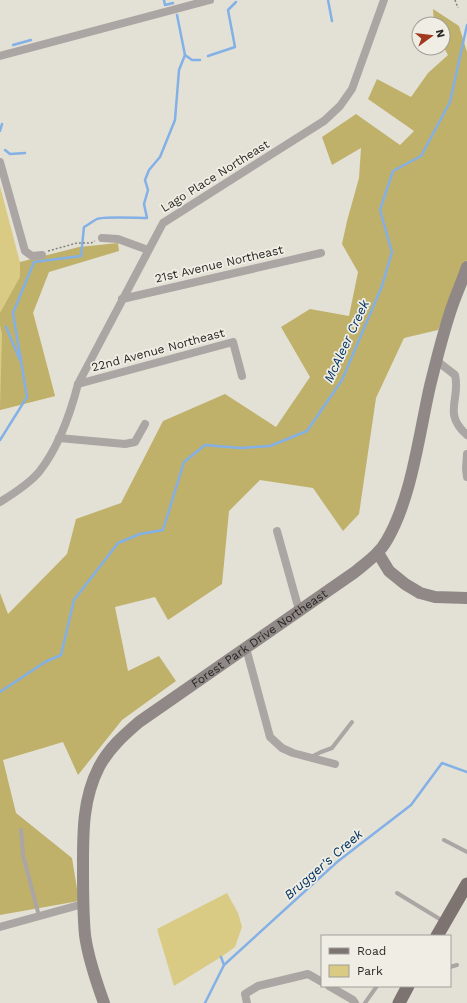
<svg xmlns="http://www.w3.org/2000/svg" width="467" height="1003" font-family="'Work Sans',sans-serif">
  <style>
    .green { fill: #d9ca84 }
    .forest { fill: #bfb06a }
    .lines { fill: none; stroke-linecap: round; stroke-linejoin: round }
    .stream { stroke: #83b0e6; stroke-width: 2.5 }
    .path { stroke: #84837b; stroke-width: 1.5; stroke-dasharray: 2 2; stroke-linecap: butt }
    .lane { stroke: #aba5a4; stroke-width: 4 }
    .street { stroke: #aba5a4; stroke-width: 8 }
    .secondary { stroke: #908887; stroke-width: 12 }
    .primary { stroke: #7d7472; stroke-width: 13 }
    .labels { text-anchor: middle; stroke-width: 3.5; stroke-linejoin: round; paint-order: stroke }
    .street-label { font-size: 12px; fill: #282723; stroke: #f0eee4 }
    .water-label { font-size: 13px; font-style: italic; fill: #033363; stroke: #f0eee4 }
  </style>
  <rect width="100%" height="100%" fill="#e3e1d6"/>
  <g class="green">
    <path d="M0 186 55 396 0 410Z"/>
    <path d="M227 893 238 913 242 927 235 947 221 957 174 986 157 929Z"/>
  </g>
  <g class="forest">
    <path d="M433 9 459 26 467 52V260L438 330 404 338 376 398 359 514 343 531 313 488 260 480 229 511 222 584 168 620 155 597 115 607 128 671 159 656 176 681 122 720 78 775 63 742 3 760 16 813 72 858 79 901 0 915V593L8 614 67 554 76 519 121 503 163 421 225 394 276 427 310 377 281 327 310 309 349 316 358 272 342 244 347 221 359 178 361 148 332 165 322 137 356 114 400 145 414 131 368 99 377 79 411 97 428 73 448 55 443 46V24H434Z"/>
    <path d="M118 243 119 251 49 272 33 313 55 396 0 410 2 334 0 325V313L20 277V262L79 247Z"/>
  </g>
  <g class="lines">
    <g class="stream">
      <path d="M164 0 165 5 173 3"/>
      <path d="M328 0 332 21"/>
      <path d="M177 15 185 55"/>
      <path d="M13 45 31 40"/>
      <path d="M208 56 235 47 228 10 236 2"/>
      <path d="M0 131 2 124"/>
      <path d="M5 150 10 154 25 153"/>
      <path d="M6 327 20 360"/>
      <path d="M0 440 27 397 13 313 34 262 81 256 84 227C88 225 93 221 97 219 103 216 138 218 147 218L144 204 148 190 145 180 149 170 160 157 175 120 179 70 185 55 192 60H200"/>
      <path d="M0 692 45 662 61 655 74 600 118 543 140 534 163 530 184 462 205 445 240 448 270 446 307 431 342 380 382 286 392 252 380 210 393 171 421 156 450 102 467 25"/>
      <path d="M221 957 224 965"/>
      <path d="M205 1003 224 965 337 862 411 805 442 763 467 772"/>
    </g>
    <g class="path">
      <path d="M455 0 458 8"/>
      <path d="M48 251 77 243H91L95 241"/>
    </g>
    <g class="lane">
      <path d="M311 757 321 752 332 748 352 722"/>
      <path d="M21 830 23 855 39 916"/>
      <path d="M444 840 467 852"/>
      <path d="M397 893 443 921"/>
      <path d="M450 967 457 965"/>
      <path d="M365 1003 377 986"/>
    </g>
    <g class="street">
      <path d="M0 56 210 0"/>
      <path d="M0 162 25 251 32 256 42 255"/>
      <path d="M102 238 118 239 148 250"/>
      <path d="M122 299 321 253"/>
      <path d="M437 361 455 375C461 399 442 413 467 435"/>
      <path d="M78 384 233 342 242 376"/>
      <path d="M59 438 125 444 135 442 145 424"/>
      <path d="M467 454 466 469 467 477"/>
      <path d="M0 502C13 494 29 484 39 472 59 447 70 415 78 384L163 223 324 121 340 106 352 89 384 0"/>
      <path d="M277 531 299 610"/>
      <path d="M246 648 270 737 282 748 293 753 335 764"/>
      <path d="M0 927 83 904"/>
      <path d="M329 986 353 1000 355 1003"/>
      <path d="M247 1003 245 994 258 986 308 974 322 982"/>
    </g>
    <g class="secondary">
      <path d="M378 553 389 571 405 584 420 593 435 597 467 598"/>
      <path id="s1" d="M104 1003C96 981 88 958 85 935 83 914 83 892 83 871 83 835 82 800 99 767 109 748 124 735 139 722L355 572C367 562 380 553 387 540 412 497 419 434 430 386 437 358 444 328 454 301 458 290 463 279 467 267"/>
    </g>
    <g class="primary">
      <path d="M437 936 467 884"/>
      <path d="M399 1003 408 986"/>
    </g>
  </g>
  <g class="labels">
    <g class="street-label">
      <text transform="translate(215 176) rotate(-32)" y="4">Lago Place Northeast</text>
      <text transform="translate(219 264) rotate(-13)" y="4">21st Avenue Northeast</text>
      <text transform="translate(158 350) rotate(-15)" y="4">22nd Avenue Northeast</text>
      <text dy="4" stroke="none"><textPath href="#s1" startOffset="448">Forest Park Drive Northeast</textPath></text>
    </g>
    <g class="water-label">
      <text transform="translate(346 341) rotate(-65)" y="5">McAleer Creek</text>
      <text transform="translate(323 864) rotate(-41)" y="5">Brugger's Creek</text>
    </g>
  </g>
  <rect x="321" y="935" width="130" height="52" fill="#f0eee4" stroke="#a09e97"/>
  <rect x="329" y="948" width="20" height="6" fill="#7d7472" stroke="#a09e97"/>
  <text x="357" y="955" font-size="12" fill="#282723">Road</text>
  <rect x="329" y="965" width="20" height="12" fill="#d9ca84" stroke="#a09e97"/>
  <text x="357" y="975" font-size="12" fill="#282723">Park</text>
  <g transform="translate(431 36) rotate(75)"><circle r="19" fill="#f0eee4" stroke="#a09e97"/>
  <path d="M0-3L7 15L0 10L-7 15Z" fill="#a1391e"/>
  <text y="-6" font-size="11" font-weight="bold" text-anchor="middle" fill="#282723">N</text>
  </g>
</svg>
